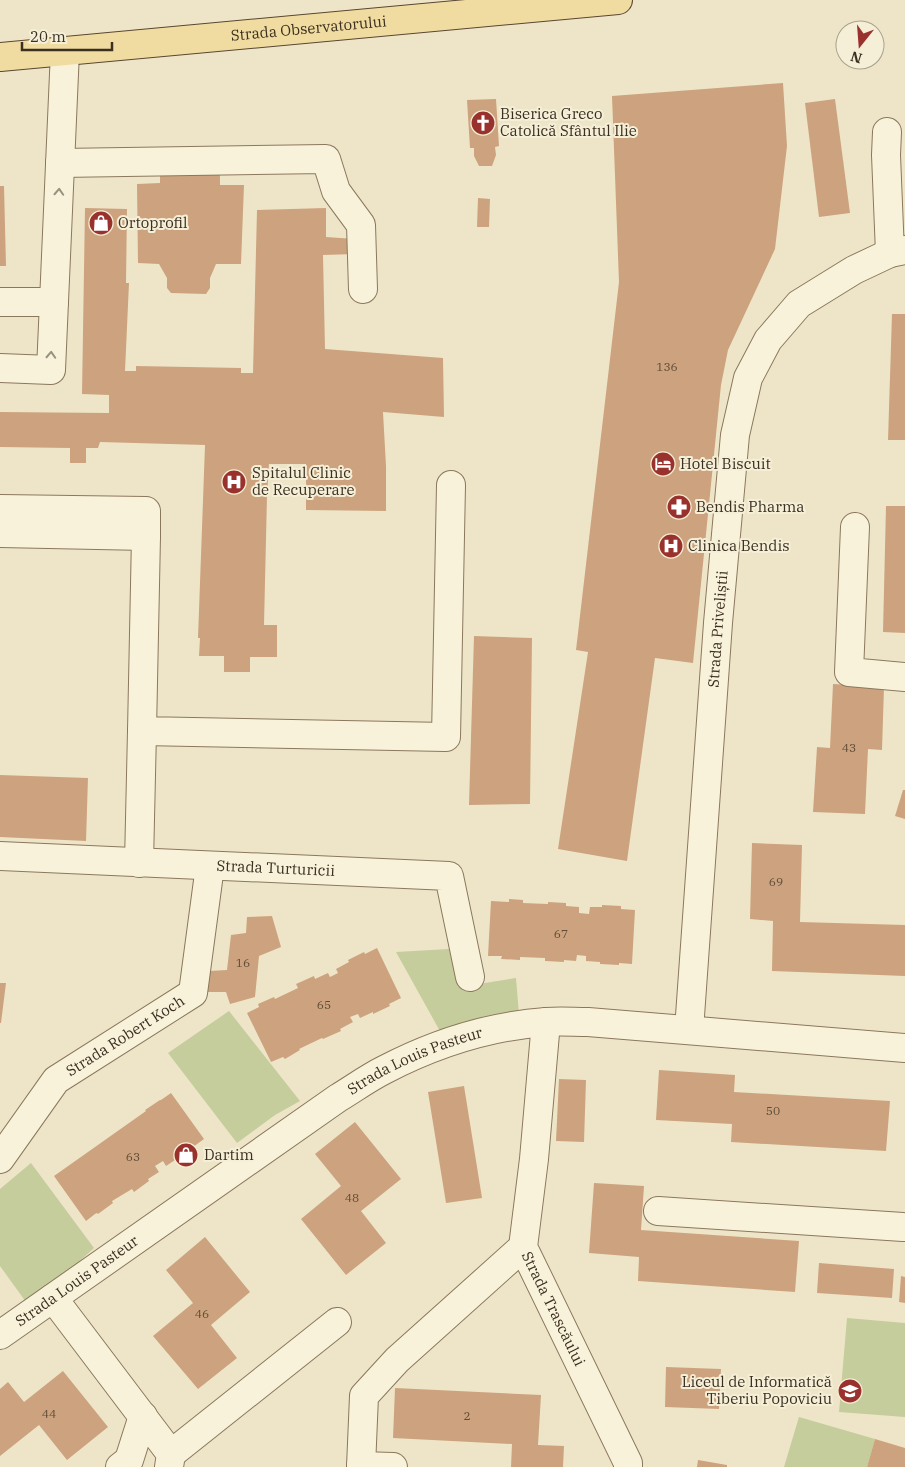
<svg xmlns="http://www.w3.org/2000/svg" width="905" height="1467" font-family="'IBM Plex Serif',serif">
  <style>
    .green { fill: #c4cd9b }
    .building { fill: #cca37e }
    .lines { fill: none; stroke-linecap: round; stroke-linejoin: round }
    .minor-casing { stroke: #8a785d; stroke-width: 30 }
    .major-casing { stroke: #594631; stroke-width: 30 }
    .minor { stroke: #f9f2db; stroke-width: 28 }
    .major { stroke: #f0dca1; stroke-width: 28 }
    .oneway { stroke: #9a907e }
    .labels { text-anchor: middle; stroke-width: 4; stroke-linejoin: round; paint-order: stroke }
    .number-label { font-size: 12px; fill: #5f4c38 }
    .street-label { font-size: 15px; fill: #3b2f20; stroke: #f6efd8 }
    .poi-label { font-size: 15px; fill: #3b2f20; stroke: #f6efd8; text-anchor: start }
  </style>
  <rect width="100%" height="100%" fill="#eee5c8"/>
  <g class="green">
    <path d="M449 949 456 977 466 986 516 978 519 1014 441 1033 396 952Z"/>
    <path d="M229 1011 300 1101 275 1115 237 1143 168 1053Z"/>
    <path d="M31 1163 94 1248 58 1281 26 1302 0 1266V1189Z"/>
    <path d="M847 1318 905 1323V1417L839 1412Z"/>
    <path d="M799 1417 875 1439 867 1467H784Z"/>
  </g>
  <g class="building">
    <path d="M783 83 787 146 775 249 728 350 721 385 693 663 655 658 627 861 558 849 588 652 576 650 619 282 612 96Z"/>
    <path d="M496 99 499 146 495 147 496 155 492 166H479L474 156V148H470L467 100Z"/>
    <path d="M835 99 850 213 819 217 805 103Z"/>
    <path d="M220 167V185H244L241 264H216L210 278V288L206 294 171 293 167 288V278L159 264 138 263 137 184 160 183V168Z"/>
    <path d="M0 186H4L6 266H0Z"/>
    <path d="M478 198 490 199 489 227H477Z"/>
    <path d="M85 208 127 209 126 283H129L125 371H136V366L241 368V373H253L257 210 326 208V237L355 239V254L323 255 325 349 443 358 444 417 383 412 386 466V511L306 510V464H269L267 496 264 625H277V657H250V672H224V656H199L200 638H198L205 445 100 442 98 448H86V463H70V448L0 447V412L109 413V395L82 394Z"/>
    <path d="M892 314H905V440H888Z"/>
    <path d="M886 506H905V633L883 632Z"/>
    <path d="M474 636 532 638 530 804 469 805Z"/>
    <path d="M833 684 884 687 882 750 868 749 865 814 813 812 817 747 830 748Z"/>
    <path d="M0 775 88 778 86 841 0 837Z"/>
    <path d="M903 790H905V819L895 816Z"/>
    <path d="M752 843 802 845 800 922 905 925V976L772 971 773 921 750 919Z"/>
    <path d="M509 899 523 900V903L548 904V902L566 903V906L579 907V913L589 914 590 907H602V905L621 906V909L635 910 632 964 619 963V965L600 964V962L586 961V956L577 955 576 961 564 960V962L545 961V958L520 957V960L501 959 502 956H488L491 901 509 902Z"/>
    <path d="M272 916 281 947 259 956 255 997 230 1004 226 992H208L209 971 227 970 231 935 246 933 247 917Z"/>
    <path d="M377 948 401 998 389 1004 390 1006 373 1014V1012L360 1018 358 1014 350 1017 353 1022 340 1029 341 1031 323 1039 322 1038 299 1049 300 1050 285 1059 283 1057 271 1062 247 1013 259 1007 258 1004 274 997 275 999 298 988 296 984 314 976 315 979 328 973 330 977 338 973 336 969 349 962 348 960 364 952 365 954Z"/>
    <path d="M0 983H6L1 1023H0Z"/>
    <path d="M659 1070 735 1075 734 1092 890 1101 886 1151 731 1142 732 1124 656 1120Z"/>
    <path d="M559 1079 586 1080 584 1142 556 1141Z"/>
    <path d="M464 1086 482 1198 446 1203 428 1092Z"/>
    <path d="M171 1093 204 1139 193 1147 194 1149 179 1160 178 1158 166 1166 163 1161 155 1166 159 1172 148 1179 149 1181 134 1192 132 1189 112 1201 113 1203 98 1214 97 1213 95 1214 86 1221 54 1176 146 1111 145 1110 160 1100H161Z"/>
    <path d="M355 1122 401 1179 361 1211 386 1243 346 1275 301 1219 341 1186 315 1154Z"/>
    <path d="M594 1183 644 1186 641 1230 799 1241 795 1292 638 1281 639 1257 589 1253Z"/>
    <path d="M205 1237 250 1292 211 1325 237 1358 198 1389 153 1336 193 1303 166 1270Z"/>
    <path d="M819 1263 894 1269 892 1298 817 1293Z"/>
    <path d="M901 1276 905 1277V1303L899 1302Z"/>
    <path d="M666 1367 721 1369 719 1409 665 1407Z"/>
    <path d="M63 1371 108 1427 67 1460 39 1425 0 1456V1389L8 1382 24 1402Z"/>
    <path d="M395 1388 541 1395 538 1445 564 1446 563 1467H511L512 1444 393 1438Z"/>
    <path d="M875 1439 905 1448V1467H867Z"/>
    <path d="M698 1460 727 1465V1467H697Z"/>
  </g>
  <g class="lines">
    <defs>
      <g id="minor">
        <path d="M887 132 886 155 890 253"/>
        <path d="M60 163 326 159 336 191 361 225 363 289"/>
        <path d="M0 302H54"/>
        <path d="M0 368 51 370 65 51"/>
        <path d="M0 509 146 511V536"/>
        <path d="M855 527 849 672 905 677"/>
        <path d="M0 533 146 536 142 731 446 737 451 485"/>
        <path id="s1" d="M0 856 449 876 470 977"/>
        <path d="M139 863 142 731"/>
        <path id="s2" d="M546 1022 534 1159 523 1247 628 1463V1467"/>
        <path id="s3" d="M689 1030 718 623 735 435 748 378 768 340 799 304 854 270 890 253 905 250"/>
        <path id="s4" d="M0 1159 56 1080 193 993 210 866"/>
        <path d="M658 1211 903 1227"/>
        <path d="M53 1298 171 1454 169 1467"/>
        <path id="s5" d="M0 1335 338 1098C353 1089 368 1078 384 1070 434 1044 489 1026 546 1022 560 1021 574 1022 588 1022L905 1048"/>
        <path d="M171 1454 337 1322"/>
        <path d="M361 1466 393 1467"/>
        <path d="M120 1467 129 1460 143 1416"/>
        <path d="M361 1467 364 1396 397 1360 523 1247"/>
      </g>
      <g id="major">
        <path id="s6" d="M0 57 618 0"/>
      </g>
    </defs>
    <use href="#minor" class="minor-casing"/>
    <use href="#major" class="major-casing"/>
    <use href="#minor" class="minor"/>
    <use href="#major" class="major"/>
  </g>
  <defs><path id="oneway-chevron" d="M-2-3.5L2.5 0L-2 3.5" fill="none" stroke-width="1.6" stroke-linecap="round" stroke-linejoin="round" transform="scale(1.25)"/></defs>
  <g class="oneway">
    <use href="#oneway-chevron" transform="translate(59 192) rotate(-87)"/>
    <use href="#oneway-chevron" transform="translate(51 355) rotate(-87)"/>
  </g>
  <defs>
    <symbol id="church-disc" viewBox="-11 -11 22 22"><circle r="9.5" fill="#99322d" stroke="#f6efd8"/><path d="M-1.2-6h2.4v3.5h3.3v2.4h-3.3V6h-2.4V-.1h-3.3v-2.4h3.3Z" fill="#fff"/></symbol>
    <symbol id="shop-disc" viewBox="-11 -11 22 22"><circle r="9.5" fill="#99322d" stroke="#f6efd8"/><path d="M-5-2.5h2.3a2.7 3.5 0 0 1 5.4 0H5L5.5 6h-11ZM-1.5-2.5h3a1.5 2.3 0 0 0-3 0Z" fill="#fff"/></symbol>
    <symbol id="hotel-disc" viewBox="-11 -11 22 22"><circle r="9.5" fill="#99322d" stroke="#f6efd8"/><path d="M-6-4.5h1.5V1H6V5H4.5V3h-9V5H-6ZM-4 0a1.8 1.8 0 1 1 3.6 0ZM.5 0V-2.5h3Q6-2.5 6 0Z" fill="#fff"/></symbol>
    <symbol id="hospital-disc" viewBox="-11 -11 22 22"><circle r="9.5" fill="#99322d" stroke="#f6efd8"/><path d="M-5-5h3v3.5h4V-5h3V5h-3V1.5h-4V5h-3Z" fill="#fff"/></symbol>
    <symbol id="pharmacy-disc" viewBox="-11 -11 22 22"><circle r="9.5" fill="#99322d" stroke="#f6efd8"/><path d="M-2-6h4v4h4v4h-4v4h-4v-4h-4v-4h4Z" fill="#fff"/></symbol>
    <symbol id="school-disc" viewBox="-11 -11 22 22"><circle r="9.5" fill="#99322d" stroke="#f6efd8"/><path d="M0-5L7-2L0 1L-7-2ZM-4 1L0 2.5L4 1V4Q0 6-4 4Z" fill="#fff"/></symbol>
  </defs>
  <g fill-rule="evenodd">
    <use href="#church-disc" x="469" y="109" width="28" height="28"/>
    <use href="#shop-disc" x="87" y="209" width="28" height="28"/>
    <use href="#hotel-disc" x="649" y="450" width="28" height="28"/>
    <use href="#hospital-disc" x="220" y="468" width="28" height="28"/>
    <use href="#pharmacy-disc" x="665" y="493" width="28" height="28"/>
    <use href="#hospital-disc" x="657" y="532" width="28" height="28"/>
    <use href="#shop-disc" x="172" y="1141" width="28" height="28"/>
    <use href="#school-disc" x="836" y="1377" width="28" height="28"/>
  </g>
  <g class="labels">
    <g class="number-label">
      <text x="667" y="371">136</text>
      <text x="849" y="752">43</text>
      <text x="776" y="886">69</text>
      <text x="561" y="938">67</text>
      <text x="243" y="967">16</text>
      <text x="324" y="1009">65</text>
      <text x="773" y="1115">50</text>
      <text x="133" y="1161">63</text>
      <text x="352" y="1202">48</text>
      <text x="202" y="1318">46</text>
      <text x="49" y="1418">44</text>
      <text x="467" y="1420">2</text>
    </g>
    <g class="street-label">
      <text dy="5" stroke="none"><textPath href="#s6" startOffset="310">Strada Observatorului</textPath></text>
      <text dy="5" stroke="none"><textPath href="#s3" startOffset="402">Strada Priveliștii</textPath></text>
      <text dy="5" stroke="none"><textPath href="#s1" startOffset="276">Strada Turturicii</textPath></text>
      <text dy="5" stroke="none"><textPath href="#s4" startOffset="179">Strada Robert Koch</textPath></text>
      <text dy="5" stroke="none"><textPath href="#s5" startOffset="499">Strada Louis Pasteur</textPath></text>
      <text dy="5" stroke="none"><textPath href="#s5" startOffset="94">Strada Louis Pasteur</textPath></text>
      <text dy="5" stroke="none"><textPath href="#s2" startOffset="295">Strada Trascăului</textPath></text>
    </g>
    <g class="poi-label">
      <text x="500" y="119">Biserica Greco<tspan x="500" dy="17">Catolică Sfântul Ilie</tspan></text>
      <text x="118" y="228">Ortoprofil</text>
      <text x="680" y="469">Hotel Biscuit</text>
      <text x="252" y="478">Spitalul Clinic<tspan x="252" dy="17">de Recuperare</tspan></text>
      <text x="696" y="512">Bendis Pharma</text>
      <text x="688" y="551">Clinica Bendis</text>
      <text x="204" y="1160">Dartim</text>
      <text x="832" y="1387" text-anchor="end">Liceul de Informatică<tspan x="832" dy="17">Tiberiu Popoviciu</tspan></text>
    </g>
  </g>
  <g transform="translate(860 45) rotate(197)"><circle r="24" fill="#f6efd8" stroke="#aba28e"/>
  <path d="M0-4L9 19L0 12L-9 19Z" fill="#99322d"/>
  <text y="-8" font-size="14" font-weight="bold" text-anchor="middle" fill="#3b2f20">N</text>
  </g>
  <path d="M22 42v8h90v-8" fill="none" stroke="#3b2f20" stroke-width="2.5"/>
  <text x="30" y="42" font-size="15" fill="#3b2f20" stroke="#f6efd8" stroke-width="4" paint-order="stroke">20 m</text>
</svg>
